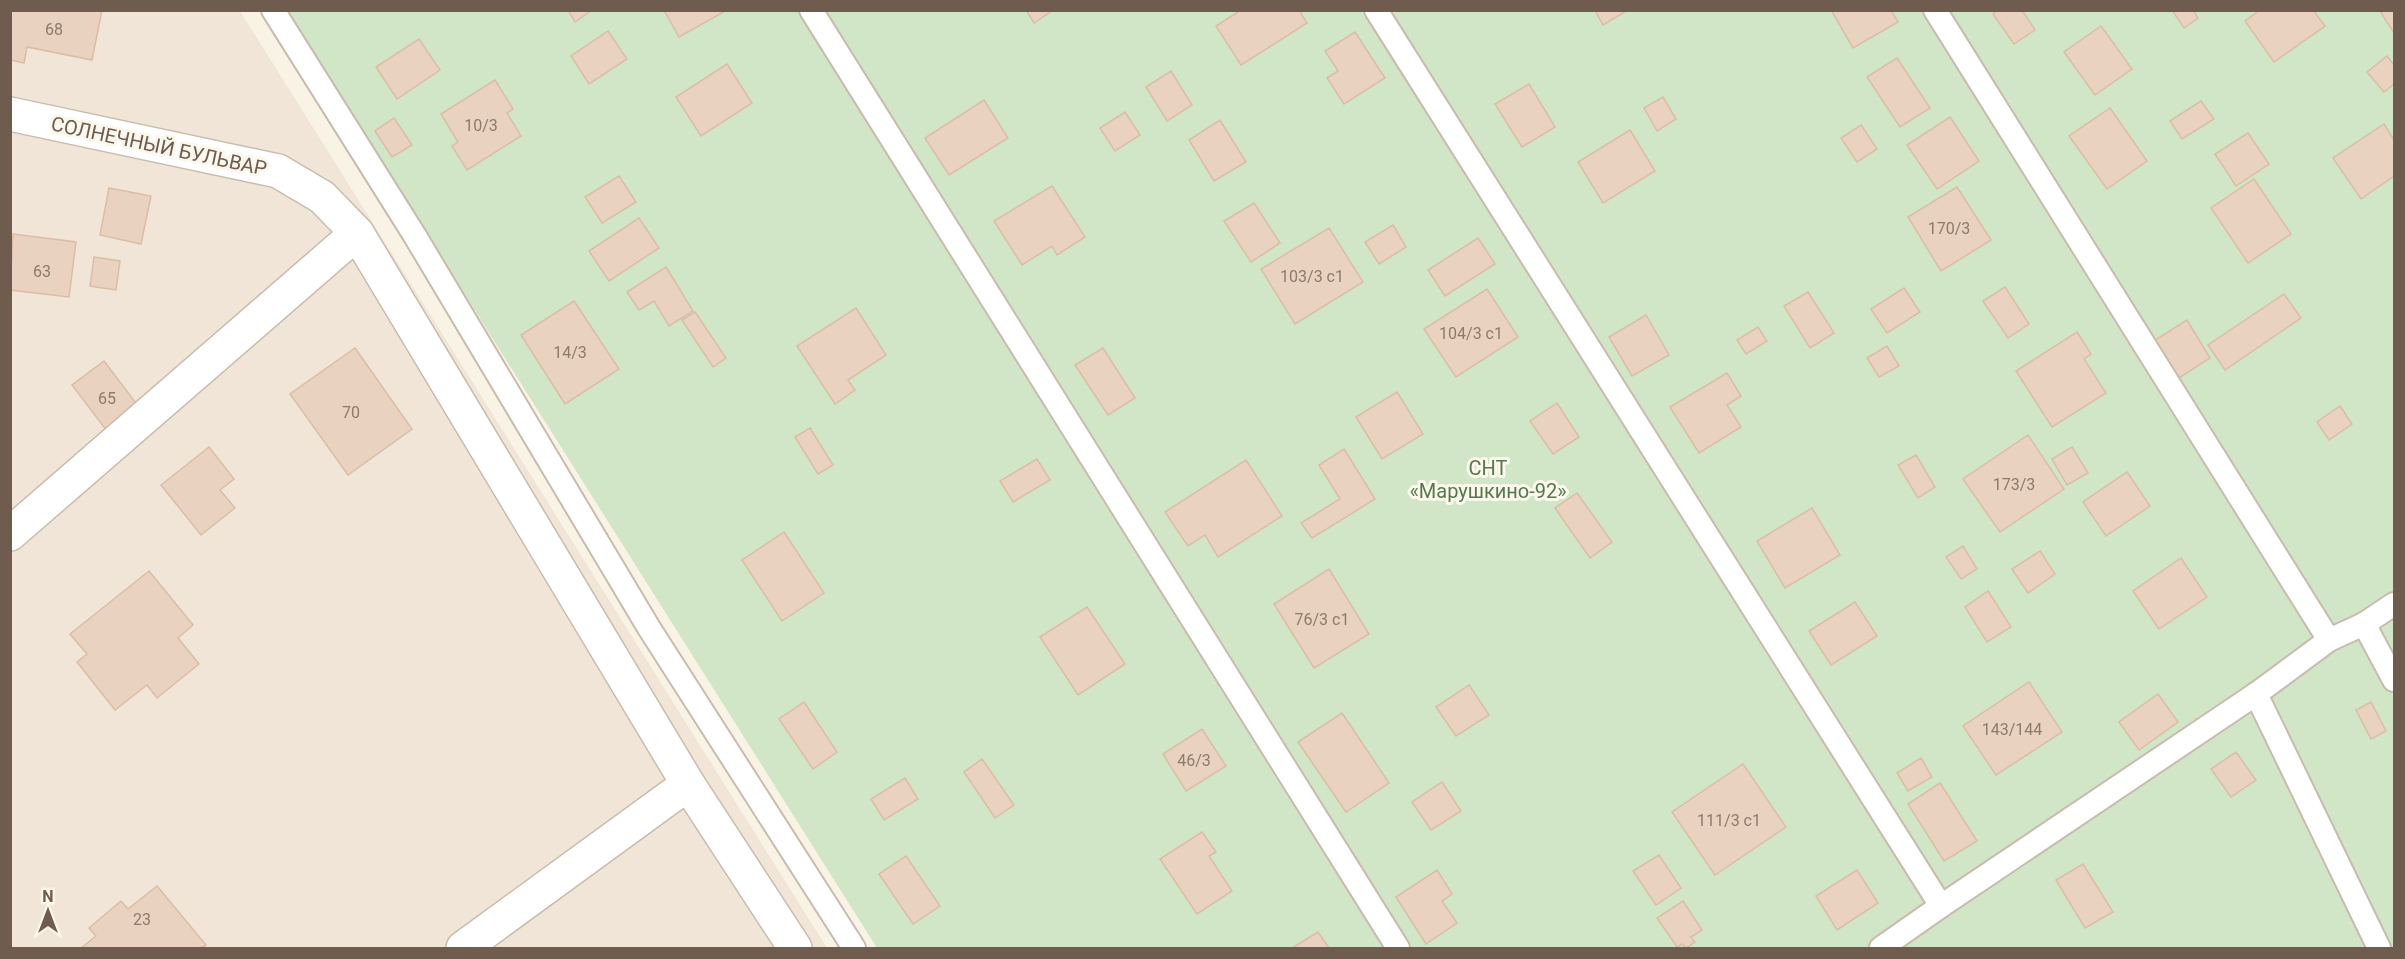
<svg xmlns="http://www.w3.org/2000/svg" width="2405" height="959" font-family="Roboto,sans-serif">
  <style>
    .residential { fill: #f0e5d6 }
    .green { fill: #d1e5c7 }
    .building { fill: #e9d3c0; stroke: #dbbda5; stroke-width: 1.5 }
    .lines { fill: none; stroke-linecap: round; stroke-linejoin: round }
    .lane-casing { stroke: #c9bcae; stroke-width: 26 }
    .street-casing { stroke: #c9bcae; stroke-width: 36 }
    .lane { stroke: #fff; stroke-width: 22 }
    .street { stroke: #fff; stroke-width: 33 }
    .labels { text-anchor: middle; stroke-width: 6; stroke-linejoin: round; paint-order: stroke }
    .number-label { font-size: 16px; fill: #8e7a6b }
    .street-label { font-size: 20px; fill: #6f5c4f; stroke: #fcf7ec }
    .park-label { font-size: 20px; fill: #55794c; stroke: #fcf7ec }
  </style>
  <rect width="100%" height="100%" fill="#f9f3e6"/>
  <path class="residential" d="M10 11H240L827 948H11Z"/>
  <path class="green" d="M286 11H2394V948H877Z"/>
  <g class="building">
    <path d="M10 10H102L92 60 27 47 24 63 10 60Z"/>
    <path d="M568 10H592L575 22Z"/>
    <path d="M664 10H727L679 37Z"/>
    <path d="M1026 10H1053L1034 23Z"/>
    <path d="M1241 10H1299L1307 23 1241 65 1216 26Z"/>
    <path d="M1595 10H1628L1603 25Z"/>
    <path d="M1831 10H1891L1898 22 1853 48Z"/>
    <path d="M1997 10H2022L2035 30 2014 44 1993 14Z"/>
    <path d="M2172 10H2193L2198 18 2184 28Z"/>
    <path d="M2260 10H2313L2325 26 2274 62 2245 21Z"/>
    <path d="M2385 10H2394V33L2381 13Z"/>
    <path d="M2101 26 2132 69 2095 95 2064 52Z"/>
    <path d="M608 31 627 59 589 84 571 56Z"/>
    <path d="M1355 32 1385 78 1344 104 1327 78 1338 71 1325 51Z"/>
    <path d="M419 39 440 70 397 99 376 67Z"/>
    <path d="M2387 56 2394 65V84L2384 92 2367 72Z"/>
    <path d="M1897 58 1930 108 1900 127 1867 77Z"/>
    <path d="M727 64 752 103 701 136 676 97Z"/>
    <path d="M1171 71 1192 105 1167 121 1146 87Z"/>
    <path d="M495 80 513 109 507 113 521 136 467 170 452 146 458 142 441 114Z"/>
    <path d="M1529 84 1555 127 1522 147 1495 104Z"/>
    <path d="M1663 97 1676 119 1657 131 1644 108Z"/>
    <path d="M984 100 1008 138 949 175 925 138Z"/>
    <path d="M2201 101 2214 119 2182 139 2170 121Z"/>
    <path d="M2110 108 2147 161 2107 189 2069 136Z"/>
    <path d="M1125 112 1140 135 1115 151 1100 128Z"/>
    <path d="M1950 117 1979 161 1937 189 1907 145Z"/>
    <path d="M394 118 412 145 392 157 375 131Z"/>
    <path d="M1220 120 1246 162 1214 181 1189 140Z"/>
    <path d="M2384 124 2394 140V176L2361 199 2333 158Z"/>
    <path d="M1861 125 1877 149 1857 162 1841 138Z"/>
    <path d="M1630 130 1655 171 1603 203 1578 162Z"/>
    <path d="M2248 133 2269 164 2236 186 2215 154Z"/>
    <path d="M619 176 636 202 602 223 585 197Z"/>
    <path d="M2254 179 2291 234 2248 263 2211 208Z"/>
    <path d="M1052 186 1085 237 1057 255 1052 246 1022 265 994 221Z"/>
    <path d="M1957 187 1991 240 1941 271 1908 217Z"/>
    <path d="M109 188 151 196 141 244 100 235Z"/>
    <path d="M1254 203 1280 243 1251 262 1224 221Z"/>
    <path d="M639 218 659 248 609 281 589 251Z"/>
    <path d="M1393 225 1406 247 1379 264 1365 242Z"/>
    <path d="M1329 228 1363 282 1295 324 1261 269Z"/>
    <path d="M13 234 76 242 69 297 10 290Z"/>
    <path d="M1478 238 1495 264 1445 296 1428 270Z"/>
    <path d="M94 257 120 261 116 290 90 286Z"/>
    <path d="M666 267 693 311 669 326 654 301 639 310 627 292Z"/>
    <path d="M2005 287 2029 324 2008 338 1983 301Z"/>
    <path d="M1904 288 1920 312 1887 333 1871 309Z"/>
    <path d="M1487 289 1518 337 1456 377 1424 329Z"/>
    <path d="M1808 292 1834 333 1810 348 1784 306Z"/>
    <path d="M2284 294 2301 318 2225 370 2208 345Z"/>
    <path d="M574 301 619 369 565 404 521 335Z"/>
    <path d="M856 308 886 355 848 380 855 390 835 404 797 346Z"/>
    <path d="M695 312 726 358 713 367 682 320Z"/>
    <path d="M1646 315 1669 355 1632 376 1609 337Z"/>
    <path d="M2187 320 2210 358 2176 380 2152 342Z"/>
    <path d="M1758 327 1767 341 1746 354 1737 340Z"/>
    <path d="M2077 332 2091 354 2084 359 2106 393 2052 427 2016 371Z"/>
    <path d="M1887 346 1899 366 1879 377 1867 358Z"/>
    <path d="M355 348 412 429 348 475 290 394Z"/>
    <path d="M1103 348 1135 398 1108 415 1075 365Z"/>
    <path d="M104 361 142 411 110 435 72 385Z"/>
    <path d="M1727 373 1741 396 1727 405 1741 427 1699 453 1670 407Z"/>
    <path d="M1397 392 1423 434 1382 459 1356 417Z"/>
    <path d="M1557 403 1579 437 1553 454 1530 421Z"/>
    <path d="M2340 406 2352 424 2329 440 2317 422Z"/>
    <path d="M810 428 833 465 818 474 795 437Z"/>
    <path d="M2028 435 2064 489 2000 532 1963 479Z"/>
    <path d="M209 447 234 479 220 490 235 508 201 535 161 485Z"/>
    <path d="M2072 447 2088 473 2067 485 2052 459Z"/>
    <path d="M1344 449 1375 499 1312 538 1301 523 1340 499 1319 465Z"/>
    <path d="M1916 455 1935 487 1918 498 1898 465Z"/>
    <path d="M1037 459 1050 480 1013 502 1000 481Z"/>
    <path d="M1246 460 1282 516 1218 557 1205 535 1188 546 1165 512Z"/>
    <path d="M2127 472 2150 506 2106 536 2083 502Z"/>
    <path d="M1577 493 1612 542 1590 558 1555 508Z"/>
    <path d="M1812 508 1840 555 1785 588 1757 541Z"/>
    <path d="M784 532 824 593 782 621 742 560Z"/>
    <path d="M1963 546 1977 569 1961 579 1946 557Z"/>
    <path d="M2040 551 2055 574 2028 593 2012 569Z"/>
    <path d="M2181 558 2207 597 2159 629 2133 591Z"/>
    <path d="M1329 569 1369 634 1314 668 1274 604Z"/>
    <path d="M149 571 193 625 178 638 199 664 157 698 147 685 115 710 77 662 87 654 70 634Z"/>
    <path d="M1988 591 2011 627 1987 642 1965 607Z"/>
    <path d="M1855 602 1877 636 1831 665 1809 631Z"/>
    <path d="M1087 607 1125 664 1078 695 1040 637Z"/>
    <path d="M2029 682 2062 732 1996 775 1963 726Z"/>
    <path d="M1469 685 1489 715 1456 736 1436 707Z"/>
    <path d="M2158 694 2178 722 2139 750 2119 722Z"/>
    <path d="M804 702 837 752 813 769 779 719Z"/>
    <path d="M2371 702 2386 731 2371 739 2356 710Z"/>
    <path d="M1342 713 1389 783 1346 812 1298 742Z"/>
    <path d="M1202 729 1226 766 1186 791 1163 754Z"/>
    <path d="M2236 752 2256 780 2231 797 2211 769Z"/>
    <path d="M1921 758 1932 777 1908 791 1897 773Z"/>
    <path d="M982 759 1014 805 995 818 964 772Z"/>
    <path d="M1743 764 1786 827 1715 875 1672 812Z"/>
    <path d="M905 778 918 799 884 820 871 799Z"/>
    <path d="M1442 782 1461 811 1431 830 1412 802Z"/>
    <path d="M1940 783 1977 841 1944 861 1908 804Z"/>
    <path d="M1202 832 1216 852 1209 856 1232 891 1197 914 1160 859Z"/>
    <path d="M1659 855 1681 888 1656 905 1633 871Z"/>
    <path d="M906 856 940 906 913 924 879 874Z"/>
    <path d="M2083 864 2113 912 2085 928 2056 880Z"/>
    <path d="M1437 870 1452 894 1442 901 1457 923 1426 944 1396 897Z"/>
    <path d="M1857 870 1878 903 1837 930 1816 896Z"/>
    <path d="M157 886 206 945 201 948H81L96 936 89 928 121 901 128 909Z"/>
    <path d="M1683 901 1702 930 1691 937 1695 942 1686 948 1682 944 1677 947 1657 918Z"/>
    <path d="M1318 932 1329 948H1292Z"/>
  </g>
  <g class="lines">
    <defs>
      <g id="lane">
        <path d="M273 10 415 236 649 628 854 948"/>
        <path d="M811 10 1398 948"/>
        <path d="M1376 10 1941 906"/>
        <path d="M1935 10 2329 640"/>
        <path d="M2364 624 2394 680"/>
        <path d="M2256 694 2379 948"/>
        <path d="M1881 948 1941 906 2256 694 2329 640 2364 624 2394 604"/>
      </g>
      <g id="street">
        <path d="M10 114 278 171 322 197 357 233 688 784"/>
        <path d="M10 534 357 233"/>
        <path d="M463 948 688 784 795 948"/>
      </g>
    </defs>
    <use href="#lane" class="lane-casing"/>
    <use href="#street" class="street-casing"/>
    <use href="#lane" class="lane"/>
    <use href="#street" class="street"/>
  </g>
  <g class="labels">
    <g class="number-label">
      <text x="54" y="35">68</text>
      <text x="481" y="131">10/3</text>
      <text x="1949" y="234">170/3</text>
      <text x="42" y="277">63</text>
      <text x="1312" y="282">103/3 с1</text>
      <text x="1471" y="339">104/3 с1</text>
      <text x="570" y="358">14/3</text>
      <text x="107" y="404">65</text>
      <text x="351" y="418">70</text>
      <text x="2014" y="490">173/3</text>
      <text x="1322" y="625">76/3 с1</text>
      <text x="2012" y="735">143/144</text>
      <text x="1194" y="766">46/3</text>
      <text x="1729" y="826">111/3 с1</text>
      <text x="142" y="925">23</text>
    </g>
    <g class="street-label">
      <text transform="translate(159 146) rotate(12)" y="7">СОЛНЕЧНЫЙ БУЛЬВАР</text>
    </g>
    <g class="park-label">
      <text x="1488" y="475">СНТ<tspan x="1488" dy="23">«Марушкино-92»</tspan></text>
    </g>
  </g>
  <rect width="2405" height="959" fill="none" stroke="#6f5c4f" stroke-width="24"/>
  <g transform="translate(48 911)" stroke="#fcf7ec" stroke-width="4.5" paint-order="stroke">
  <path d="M0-4.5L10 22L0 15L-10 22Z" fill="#6f5c4f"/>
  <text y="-9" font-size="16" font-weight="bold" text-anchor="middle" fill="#6f5c4f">N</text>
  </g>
</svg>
